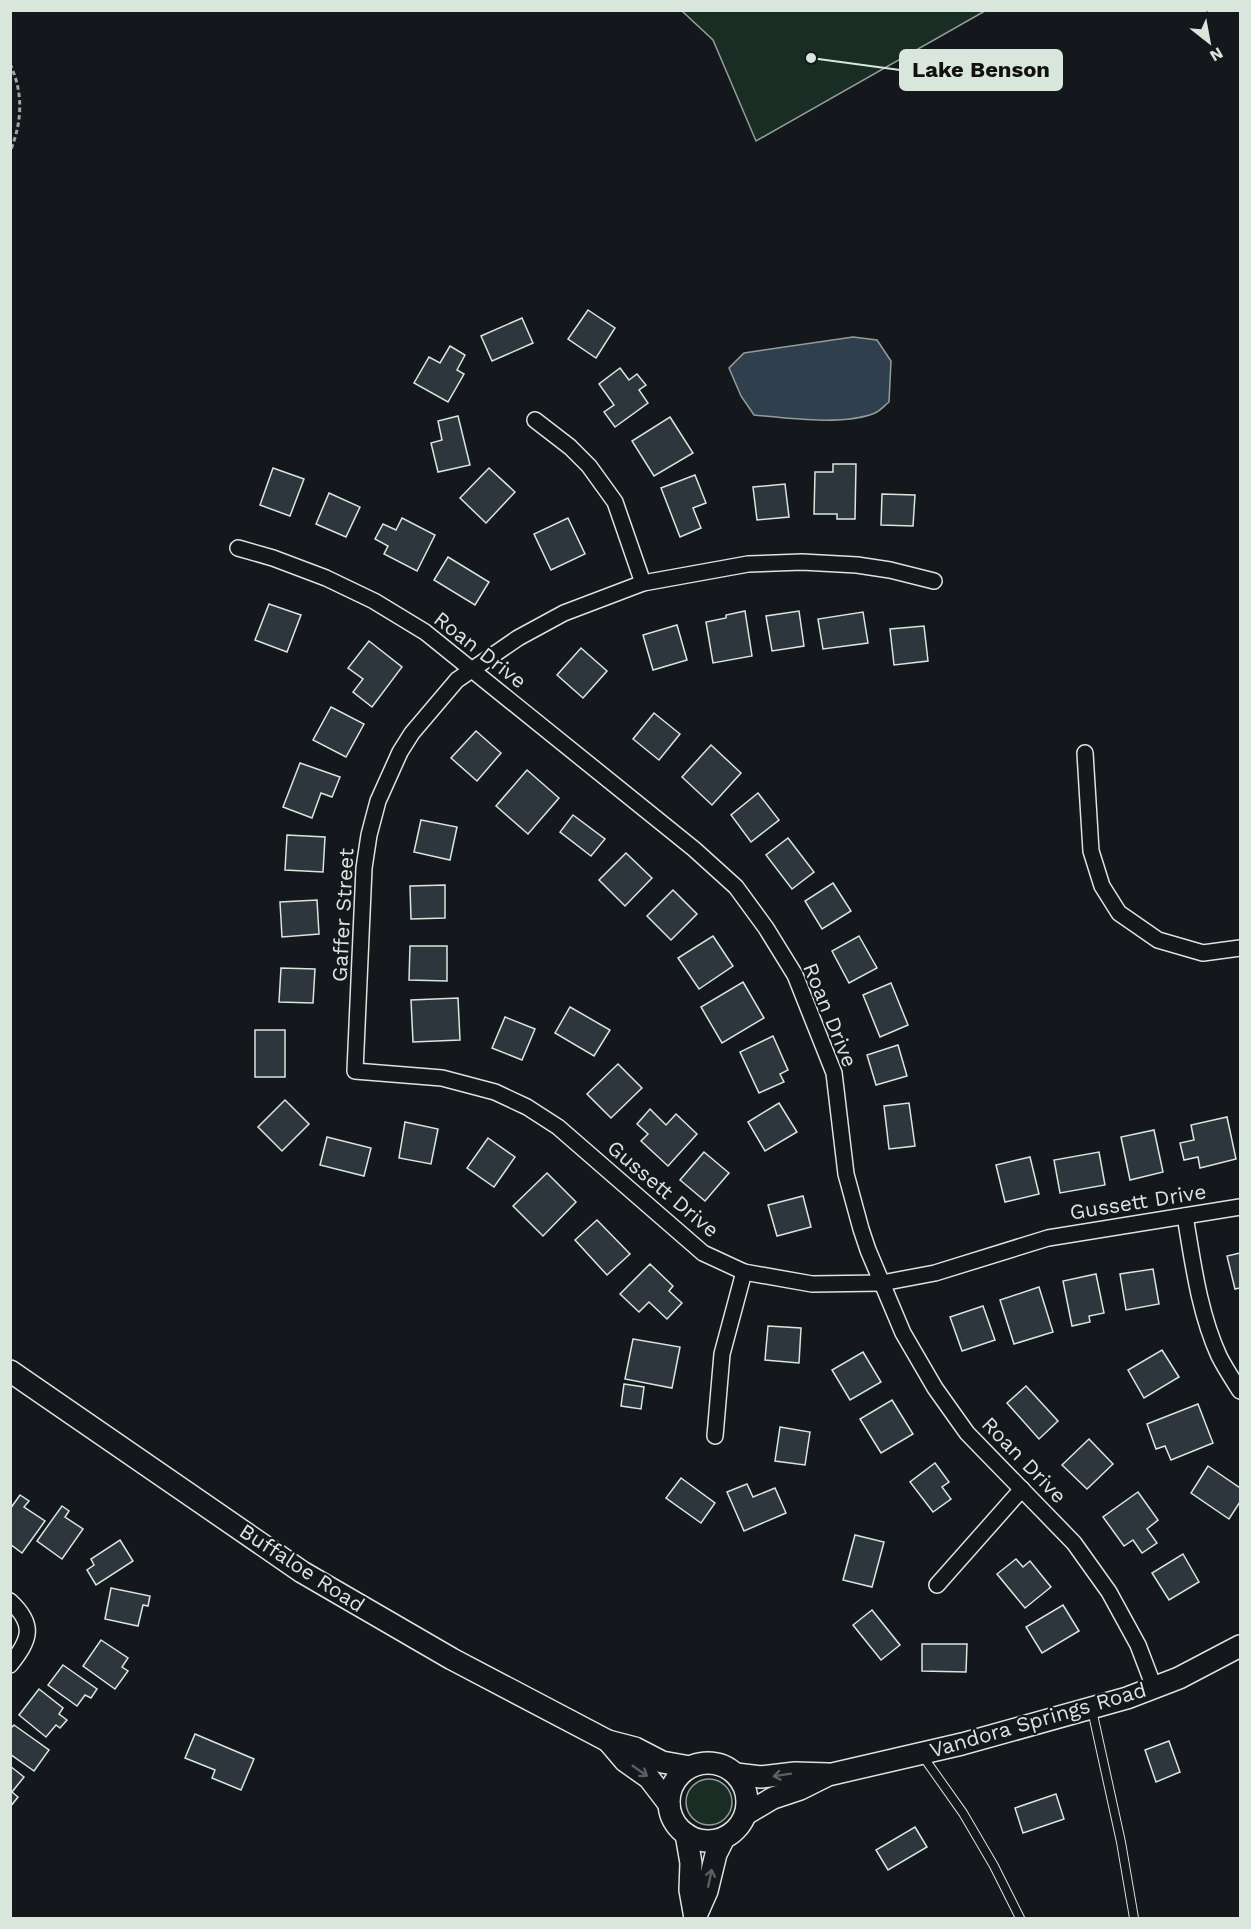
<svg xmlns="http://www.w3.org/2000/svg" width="1251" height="1929" font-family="'Work Sans',sans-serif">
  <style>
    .green { fill: #1a2d24; stroke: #939e99; stroke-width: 1.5 }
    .water { fill: #2f3f4d; stroke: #939e99; stroke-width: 1.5 }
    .building { fill: #2c363c; stroke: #d8e6dc; stroke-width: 1.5 }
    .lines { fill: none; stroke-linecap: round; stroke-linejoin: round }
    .lane-casing { stroke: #d8e6dc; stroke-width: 10 }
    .street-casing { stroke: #d8e6dc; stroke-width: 18 }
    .secondary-casing { stroke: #d8e6dc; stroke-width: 24 }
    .path { stroke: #9da8a2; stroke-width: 3; stroke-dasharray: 4.5 3; stroke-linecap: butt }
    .lane { stroke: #14181c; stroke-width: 8 }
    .street { stroke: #14181c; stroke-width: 15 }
    .secondary { stroke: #14181c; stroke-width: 21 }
    .oneway { stroke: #59605f }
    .labels { text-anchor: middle; stroke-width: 4.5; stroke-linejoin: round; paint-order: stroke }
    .street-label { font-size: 21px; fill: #d8e6dc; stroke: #14181c }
    .leader { fill: none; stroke: #d8e6dc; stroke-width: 2 }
    .callout-dot { fill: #d8e6dc; stroke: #14181c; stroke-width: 2 }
    .callout { fill: #d8e6dc; stroke: #d8e6dc; stroke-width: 2 }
    .callout-label { font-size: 22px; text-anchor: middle; font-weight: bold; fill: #111 }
  </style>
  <rect width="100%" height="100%" fill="#14181c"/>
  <g class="green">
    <path d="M682 11H985L756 141 713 40Z"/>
    <circle cx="709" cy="1802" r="23"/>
  </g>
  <path class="water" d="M853 337 877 340 891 361 889 402C885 405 880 411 875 413 844 426 787 418 754 415L741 396 729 368 744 353Z"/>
  <g class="building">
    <path d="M588 310 615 328 596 358 568 339Z"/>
    <path d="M522 318 533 343 492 361 481 336Z"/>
    <path d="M450 346 465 355 457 370 464 374 448 402 414 383 429 357 440 363Z"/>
    <path d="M620 368 629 380 637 374 646 385 639 390 648 403 615 427 604 412 614 405 599 384Z"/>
    <path d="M458 416 470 465 438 472 431 443 442 440 438 421Z"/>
    <path d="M670 417 693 453 654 476 632 441Z"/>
    <path d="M833 464H856L855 519H837V514H814L815 472H833Z"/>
    <path d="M273 468 304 479 290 516 260 505Z"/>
    <path d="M489 468 515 492 486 523 460 498Z"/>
    <path d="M695 475 706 503 693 508 701 528 680 537 661 488Z"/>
    <path d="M785 484 789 517 757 520 753 487Z"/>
    <path d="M329 493 360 507 346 537 316 524Z"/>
    <path d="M882 494 915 495 913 526 881 525Z"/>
    <path d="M402 518 435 535 417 571 384 554 388 546 375 539 383 524 396 530Z"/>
    <path d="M568 518 585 554 551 570 534 534Z"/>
    <path d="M448 557 489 582 475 605 434 580Z"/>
    <path d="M269 604 301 615 287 652 255 640Z"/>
    <path d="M745 611 752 656 713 663 706 622 726 618V615Z"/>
    <path d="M799 611 804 646 772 651 766 616Z"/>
    <path d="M863 612 868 643 823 649 818 619Z"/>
    <path d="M677 625 687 660 653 670 643 635Z"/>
    <path d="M924 626 928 661 894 665 890 629Z"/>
    <path d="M369 641 402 667 372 707 353 692 363 679 348 668Z"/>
    <path d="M581 648 607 671 583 698 557 675Z"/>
    <path d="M331 707 364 724 346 757 313 740Z"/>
    <path d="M654 713 680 734 659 760 633 739Z"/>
    <path d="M476 731 501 753 477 781 451 758Z"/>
    <path d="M711 745 741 773 712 805 682 777Z"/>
    <path d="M300 763 340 777 332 797 321 793 312 818 283 807Z"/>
    <path d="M527 770 559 798 528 834 496 806Z"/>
    <path d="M758 793 779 820 751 842 731 815Z"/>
    <path d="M573 815 605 839 591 856 560 832Z"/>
    <path d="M421 820 457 827 450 860 414 852Z"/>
    <path d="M287 835 325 837 323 872 285 870Z"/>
    <path d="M788 838 814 872 792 889 766 855Z"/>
    <path d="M626 853 652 878 625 906 599 880Z"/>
    <path d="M833 883 851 911 822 929 805 901Z"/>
    <path d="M445 885V918L411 919 410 886Z"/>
    <path d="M673 890 697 914 671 940 647 916Z"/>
    <path d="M317 900 319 934 282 937 280 902Z"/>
    <path d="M713 936 733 966 699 989 678 958Z"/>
    <path d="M859 936 877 968 849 983 832 951Z"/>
    <path d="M410 946H447V981L409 980Z"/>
    <path d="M281 968 315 969 313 1003 279 1002Z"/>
    <path d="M743 982 764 1018 722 1043 701 1007Z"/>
    <path d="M891 983 908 1025 880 1037 863 995Z"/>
    <path d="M458 998 460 1040 413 1042 411 1000Z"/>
    <path d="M570 1007 610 1030 594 1056 555 1033Z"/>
    <path d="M505 1017 535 1029 522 1060 492 1048Z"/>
    <rect x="255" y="1030" width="30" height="47"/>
    <path d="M773 1036 788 1070 780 1074 784 1082 759 1093 740 1052Z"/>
    <path d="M898 1045 907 1076 876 1085 867 1055Z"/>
    <path d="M618 1064 642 1088 611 1118 587 1094Z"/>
    <path d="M285 1100 309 1124 282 1151 258 1127Z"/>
    <path d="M779 1103 797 1132 765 1151 748 1122Z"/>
    <path d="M909 1103 915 1146 889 1149 884 1106Z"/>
    <path d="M650 1109 666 1125 676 1114 697 1134 668 1166 641 1141 648 1134 637 1124Z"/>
    <path d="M1227 1117 1236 1159 1200 1168 1198 1157 1184 1160 1180 1143 1194 1140 1191 1125Z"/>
    <path d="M405 1122 438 1129 431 1164 399 1158Z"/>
    <path d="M1154 1130 1163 1172 1130 1180 1121 1137Z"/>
    <path d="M327 1137 371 1148 364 1176 320 1165Z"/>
    <path d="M488 1138 515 1157 494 1187 467 1168Z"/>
    <path d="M704 1152 729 1173 705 1201 680 1180Z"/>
    <path d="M1099 1152 1105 1185 1060 1193 1054 1160Z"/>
    <path d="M1030 1157 1039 1194 1005 1202 996 1165Z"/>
    <path d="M547 1173 576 1202 543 1236 513 1206Z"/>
    <path d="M803 1196 811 1227 777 1236 768 1205Z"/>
    <path d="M597 1220 630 1254 607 1275 575 1240Z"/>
    <path d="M1240 1253V1288L1235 1289 1227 1256Z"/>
    <path d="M650 1264 673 1286 669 1291 682 1303 667 1319 649 1302 639 1312 620 1294Z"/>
    <path d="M1153 1269 1159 1304 1126 1310 1120 1274Z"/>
    <path d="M1096 1274 1104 1313 1089 1316 1090 1322 1072 1326 1063 1281Z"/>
    <path d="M1039 1287 1053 1332 1014 1344 1000 1300Z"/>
    <path d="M983 1306 995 1340 962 1351 950 1317Z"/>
    <path d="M768 1326 801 1328 799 1363 765 1360Z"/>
    <path d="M633 1339 680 1347 672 1388 625 1379Z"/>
    <path d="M1162 1350 1179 1377 1144 1398 1128 1370Z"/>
    <path d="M863 1352 881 1382 850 1400 832 1370Z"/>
    <path d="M624 1384 644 1387 641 1409 621 1406Z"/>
    <path d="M1026 1386 1058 1421 1039 1439 1007 1403Z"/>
    <path d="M892 1400 913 1434 881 1453 860 1419Z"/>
    <path d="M1198 1404 1213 1443 1171 1460 1165 1446 1156 1449 1147 1424Z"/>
    <path d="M780 1427 810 1432 805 1465 775 1461Z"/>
    <path d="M1089 1439 1113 1464 1087 1489 1062 1465Z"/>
    <path d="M935 1463 949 1482 942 1487 951 1499 933 1512 910 1482Z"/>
    <path d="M1208 1466 1240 1488V1502L1229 1519 1191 1493Z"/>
    <path d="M681 1478 715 1503 701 1523 666 1498Z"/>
    <path d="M747 1484 753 1497 775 1488 786 1513 744 1531 727 1492Z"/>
    <path d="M1138 1492 1158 1520 1147 1529 1157 1543 1142 1553 1133 1540 1124 1546 1103 1517Z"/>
    <path d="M20 1495 29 1501 24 1507 45 1521 22 1553 10 1544V1509Z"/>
    <path d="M62 1506 69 1511 65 1517 83 1529 62 1559 37 1541Z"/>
    <path d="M855 1535 884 1542 872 1587 843 1580Z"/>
    <path d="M120 1540 133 1561 96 1585 87 1570 94 1565 91 1559Z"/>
    <path d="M1183 1554 1199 1582 1169 1600 1152 1573Z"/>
    <path d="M1016 1559 1023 1567 1030 1561 1051 1587 1025 1608 997 1574Z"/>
    <path d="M111 1588 150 1596 148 1606 143 1605 138 1626 105 1619Z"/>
    <path d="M1063 1605 1079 1631 1042 1653 1026 1627Z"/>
    <path d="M872 1610 900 1645 881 1660 853 1625Z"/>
    <path d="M101 1640 128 1658 122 1667 128 1671 115 1689 83 1666Z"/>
    <path d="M922 1644H967L966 1672 922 1671Z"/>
    <path d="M63 1665 97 1689 91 1698 85 1695 77 1706 48 1685Z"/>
    <path d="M39 1689 63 1708 59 1714 67 1720 60 1728 56 1725 46 1737 19 1715Z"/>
    <path d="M14 1725 49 1750 34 1771 10 1754V1729Z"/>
    <path d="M195 1734 254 1759 241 1790 212 1778 215 1770 185 1758Z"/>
    <path d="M1169 1741 1180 1772 1156 1782 1145 1750Z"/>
    <path d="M10 1766 24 1777 12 1792 18 1797 10 1807Z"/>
    <path d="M1056 1794 1064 1819 1023 1833 1015 1808Z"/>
    <path d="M915 1827 927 1847 888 1870 876 1850Z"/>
  </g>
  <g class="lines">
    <defs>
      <g id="lane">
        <path d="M1092 1710 1121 1842 1134 1918"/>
        <path d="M922 1755 963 1813 994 1866 1020 1918"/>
      </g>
      <g id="street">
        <path d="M535 420 570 447 589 466 615 502 643 583"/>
        <path d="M238 548 273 558 326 578 374 601 425 632 694 849 736 887 766 928 795 975 834 1073 846 1174 861 1229 868 1250 903 1333 935 1388 967 1433 1074 1543 1109 1592 1138 1645 1154 1687"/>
        <path d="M934 581 890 570 857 565 802 562 748 564 643 583 564 613 518 638 457 680 412 733 400 752 378 801 369 835 364 868 355 1071 442 1078 495 1092 527 1107 558 1127 703 1253 744 1272 812 1284 882 1283 935 1273 1048 1238 1240 1207"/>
        <path d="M1085 753 1091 851 1102 886 1119 913 1158 940 1203 953 1240 948"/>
        <path d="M1185 1216C1193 1263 1199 1312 1219 1356 1225 1368 1233 1380 1240 1391"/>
        <path d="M715 1436 722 1354 744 1272"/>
        <path d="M937 1585 1022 1489"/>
        <path d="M10 1601C36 1625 30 1640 10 1665"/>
      </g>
      <g id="secondary">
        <path d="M10 1371 302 1572 452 1659 608 1741 635 1748 662 1762 690 1767"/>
        <path d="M608 1741 625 1761 649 1778 669 1804"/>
        <circle cx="708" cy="1802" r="39"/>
        <path d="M736 1774 761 1777 795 1773 828 1774"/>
        <path d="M746 1814 773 1798 800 1789 828 1775 962 1744 1127 1698 1179 1678 1240 1646"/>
        <path d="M686 1834 691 1863 690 1890 695 1918"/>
        <path d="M695 1918 707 1891 716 1854 724 1838"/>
      </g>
    </defs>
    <use href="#lane" class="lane-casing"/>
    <use href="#street" class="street-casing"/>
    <use href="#secondary" class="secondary-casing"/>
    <path class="path" d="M10 64C24 94 22 122 10 152"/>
    <use href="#lane" class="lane"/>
    <use href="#street" class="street"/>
    <use href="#secondary" class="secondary"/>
  </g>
  <defs><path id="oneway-shaft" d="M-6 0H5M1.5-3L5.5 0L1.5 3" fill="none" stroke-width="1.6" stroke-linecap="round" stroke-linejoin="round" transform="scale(1.5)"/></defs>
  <g class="oneway">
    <use href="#oneway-shaft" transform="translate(640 1771) rotate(35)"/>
    <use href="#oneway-shaft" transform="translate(782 1775) rotate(171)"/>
    <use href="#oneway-shaft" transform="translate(710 1878) rotate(-78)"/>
  </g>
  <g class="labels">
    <g class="street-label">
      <text transform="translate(480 650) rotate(38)" y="7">Roan Drive</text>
      <text transform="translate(343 915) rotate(-87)" y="7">Gaffer Street</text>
      <text transform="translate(830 1015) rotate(68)" y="7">Roan Drive</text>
      <text transform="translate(663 1189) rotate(40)" y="7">Gussett Drive</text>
      <text transform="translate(1138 1202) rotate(-9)" y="7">Gussett Drive</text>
      <text transform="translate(1024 1460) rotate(46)" y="7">Roan Drive</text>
      <text transform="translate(302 1568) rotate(33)" y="7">Buffaloe Road</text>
      <text transform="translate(1038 1720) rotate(-16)" y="7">Vandora Springs Road</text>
    </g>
  </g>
  <path class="leader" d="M811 58L900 70"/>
  <circle class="callout-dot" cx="811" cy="58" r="6"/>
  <rect class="callout" x="900" y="50" width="162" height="40" rx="6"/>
  <g class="callout-label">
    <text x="981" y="77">Lake Benson</text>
  </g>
  <rect width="1251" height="1929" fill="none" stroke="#d8e6dc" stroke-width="24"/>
  <g transform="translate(1209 42) rotate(149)" stroke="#14181c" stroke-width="4.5" paint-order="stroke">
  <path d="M0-4.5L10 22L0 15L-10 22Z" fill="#d8e6dc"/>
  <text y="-9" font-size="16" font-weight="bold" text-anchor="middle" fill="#d8e6dc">N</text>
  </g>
</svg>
